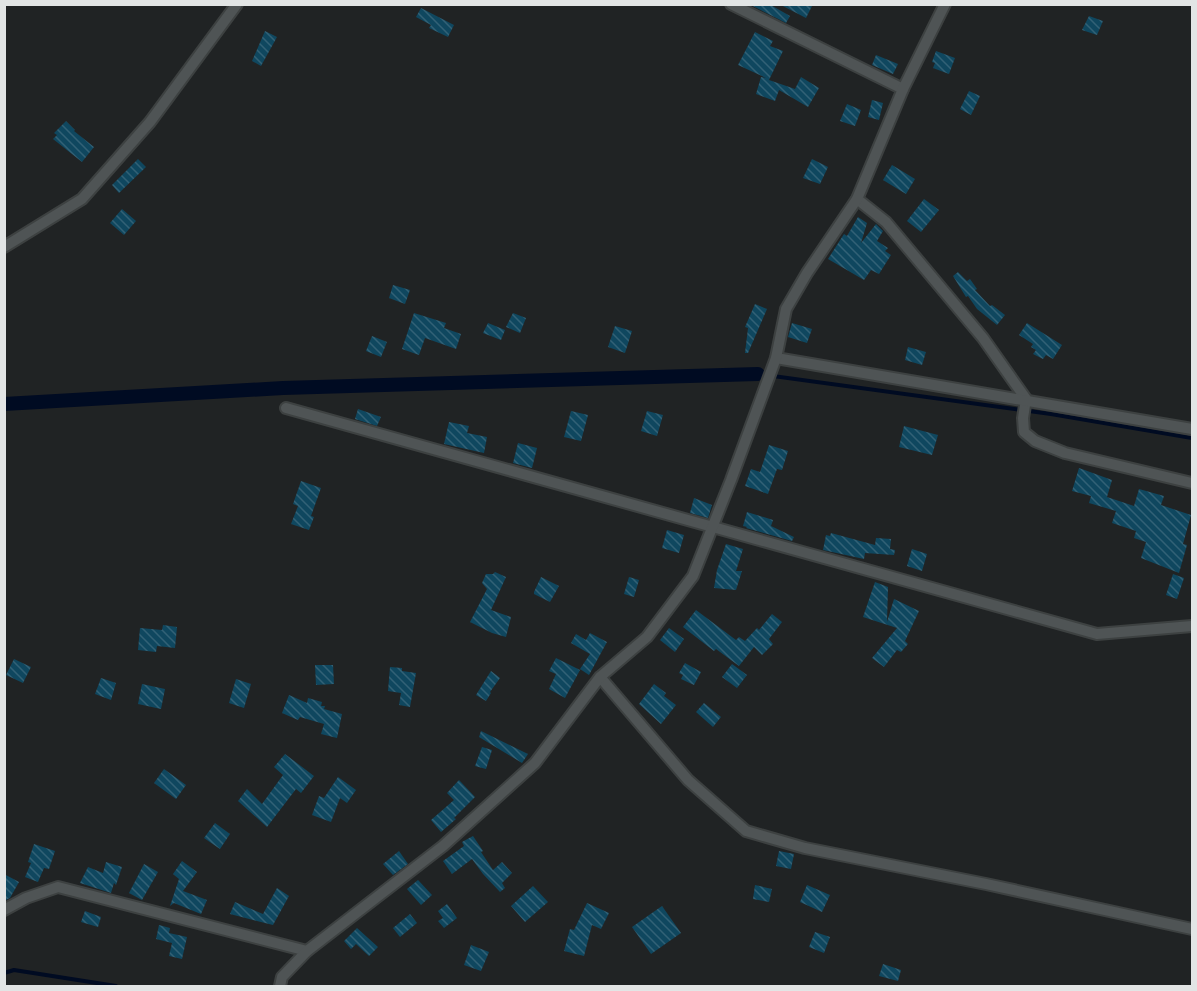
<svg xmlns="http://www.w3.org/2000/svg" width="1197" height="991" font-family="'Source Sans 3',sans-serif">
  <style>
    .lines { fill: none; stroke-linecap: round; stroke-linejoin: round }
    .stream { stroke: #000b22; stroke-width: 4 }
    .canal { stroke: #000b22; stroke-width: 14 }
    .building { fill: url(#building-back-hatch) }
    .street-casing { stroke: #3d4141; stroke-width: 14 }
    .street { stroke: #4f5455; stroke-width: 10 }
  </style>
  <defs>
    <pattern id="building-back-hatch" width="6" height="6" patternUnits="userSpaceOnUse" patternTransform="scale(1.5)"><rect width="6" height="6" fill="#0f475f"/><path d="M-1 5l2 2M0 0l6 6M5-1l2 2" fill="none" stroke="#326176"/></pattern>
  </defs>
  <rect width="100%" height="100%" fill="#202324"/>
  <g class="lines">
    <g class="stream">
      <path d="M758 374 1051 414 1192 438"/>
      <path d="M4 973 14 970 116 986"/>
    </g>
    <path class="canal" d="M4 404 283 388 758 374"/>
  </g>
  <g class="building">
    <path d="M749 4H769L790 16 786 23Z"/>
    <path d="M779 4H813L806 18Z"/>
    <path d="M421 8 454 25 448 37 429 28 431 25 416 17Z"/>
    <path d="M1089 16 1103 21 1097 35 1082 30Z"/>
    <path d="M265 31 277 37 261 66 252 61Z"/>
    <path d="M755 32 773 41 770 46 783 51 769 80 795 89 801 77 819 88 808 107 779 90 775 101 756 94 761 77 766 78 738 65Z"/>
    <path d="M936 51 955 58 949 74 933 68 935 63 932 62Z"/>
    <path d="M876 55 898 64 893 74 872 65Z"/>
    <path d="M969 91 980 96 971 115 960 109Z"/>
    <path d="M872 100 883 103 879 120 868 117Z"/>
    <path d="M847 104 861 110 855 126 840 121Z"/>
    <path d="M66 121 75 130 74 131 94 147 82 162 53 139 57 135 54 133Z"/>
    <path d="M138 159 146 167 119 193 112 185Z"/>
    <path d="M812 159 828 167 820 184 803 178Z"/>
    <path d="M892 165 915 179 906 194 883 180Z"/>
    <path d="M924 199 939 210 921 232 907 221Z"/>
    <path d="M122 209 136 221 124 235 110 223Z"/>
    <path d="M858 217 867 223 861 243 876 224 883 231 877 241 888 248 885 251 891 255 879 274 871 270 864 280 828 259 844 234 847 236Z"/>
    <path d="M958 272 967 281 970 279 977 289 975 290 990 306 992 305 1005 315 997 325 977 309 968 296 966 297 953 276Z"/>
    <path d="M393 285 410 290 405 304 389 298Z"/>
    <path d="M755 304 767 309 748 353H745L748 328 745 327Z"/>
    <path d="M414 313 446 323 444 328 461 334 456 349 425 338 419 355 402 349Z"/>
    <path d="M513 313 526 318 520 333 506 327Z"/>
    <path d="M488 323 505 330 501 340 483 333Z"/>
    <path d="M792 323 812 329 807 343 788 337Z"/>
    <path d="M1027 323 1062 345 1053 359 1046 355 1043 359 1033 354 1036 350 1031 347 1033 344 1019 335Z"/>
    <path d="M615 326 632 331 625 353 608 347Z"/>
    <path d="M372 336 387 342 381 357 366 351Z"/>
    <path d="M908 347 926 352 922 365 905 360Z"/>
    <path d="M358 409 381 417 377 426 355 419Z"/>
    <path d="M571 411 588 415 581 441 564 437Z"/>
    <path d="M647 411 663 415 657 436 641 431Z"/>
    <path d="M449 422 469 426 467 433 487 437 484 453 444 444Z"/>
    <path d="M904 426 938 435 932 455 899 447Z"/>
    <path d="M518 443 537 448 532 468 513 463Z"/>
    <path d="M769 445 788 451 782 470 777 469 768 494 745 486 751 469 760 472Z"/>
    <path d="M1079 468 1112 480 1107 497 1134 506 1139 489 1164 496 1161 505 1191 515 1183 544 1187 545 1179 573 1141 558 1146 542 1134 538 1136 531 1112 523 1116 511 1089 503 1091 496 1072 491Z"/>
    <path d="M301 481 321 488 311 516 314 517 309 530 291 524 298 506 293 504Z"/>
    <path d="M694 498 712 505 708 518 690 513Z"/>
    <path d="M747 512 773 520 771 526 794 537 792 541 746 528 747 527 743 526Z"/>
    <path d="M667 530 684 535 679 553 662 548Z"/>
    <path d="M831 533 875 545 876 538 891 539 890 549 895 550 894 555 865 553 864 559 823 550 826 535 830 536Z"/>
    <path d="M726 544 743 549 736 571H742L736 590 714 588 717 570Z"/>
    <path d="M912 549 927 554 922 571 907 566Z"/>
    <path d="M495 572 506 577 491 610 511 617 506 637 492 633 470 622 487 589 482 583 486 574H493Z"/>
    <path d="M1173 574 1184 578 1177 599 1166 595Z"/>
    <path d="M541 577 559 586 550 602 534 594V592Z"/>
    <path d="M629 577 639 580 634 597 624 594Z"/>
    <path d="M875 582 888 587 887 622 894 599 919 611 905 641 908 644 901 652 897 650 884 667 872 658 897 628 863 617Z"/>
    <path d="M696 610 736 640 739 637 745 641 757 628 759 630 772 614 782 622 769 639 773 644 762 655 754 647 739 666 716 649 714 651 683 627Z"/>
    <path d="M163 625 177 627 175 648 157 646 156 652 138 650 140 628 162 630Z"/>
    <path d="M669 628 684 639 675 652 660 640Z"/>
    <path d="M590 633 607 642 589 675 580 669 590 654 571 643 576 634 586 640Z"/>
    <path d="M556 658 580 670 565 698 549 689 556 674 549 671Z"/>
    <path d="M14 659 31 667 23 683 6 675Z"/>
    <path d="M685 663 701 672 694 685 681 679 683 675 679 673Z"/>
    <path d="M732 664 747 675 737 688 722 677Z"/>
    <path d="M315 665H333L334 684 316 685Z"/>
    <path d="M390 667 402 668V671L416 673 410 707 399 705 401 693 388 691Z"/>
    <path d="M491 671 500 678 490 692 491 693 486 701 476 695Z"/>
    <path d="M101 678 116 683 111 700 95 694Z"/>
    <path d="M236 679 251 684 244 708 229 703Z"/>
    <path d="M142 684 165 689 161 709 138 704Z"/>
    <path d="M654 684 666 693 664 696 676 705 661 724 639 704Z"/>
    <path d="M289 695 307 703 308 698 322 702 321 706H325L324 709 342 714 337 738 321 734 324 724 300 717 298 720 282 713Z"/>
    <path d="M704 703 721 717 713 727 696 712Z"/>
    <path d="M481 731 528 754 522 763 479 737Z"/>
    <path d="M482 747 492 750 486 769 475 766Z"/>
    <path d="M285 754 314 776 301 793 296 789 267 827 238 801 247 789 262 804 283 775 274 767Z"/>
    <path d="M164 769 186 785 176 799 154 783Z"/>
    <path d="M338 777 356 790 347 803 340 798 331 822 312 815 319 796 324 798Z"/>
    <path d="M459 780 475 797 454 818 456 819 441 832 431 820 454 800 447 793Z"/>
    <path d="M215 823 230 834 220 849 204 838Z"/>
    <path d="M473 836 483 851 481 852 493 870 502 862 512 873 502 883 505 888 500 892 483 874 472 859 452 874 443 861 464 846 462 842Z"/>
    <path d="M34 844 55 851 49 869 44 868 38 882 25 877 31 863 28 862Z"/>
    <path d="M399 851 408 864 393 875 383 864Z"/>
    <path d="M779 851 794 854 791 869 776 866Z"/>
    <path d="M182 861 197 872 183 891 207 900 201 914 174 903 170 906 179 879 173 874Z"/>
    <path d="M106 862 122 867 116 885 114 883 111 893 80 883 88 867 103 873Z"/>
    <path d="M144 864 158 872 142 900 129 893Z"/>
    <path d="M4 874 19 882 10 898 4 901Z"/>
    <path d="M418 880 432 895 421 905 407 889Z"/>
    <path d="M755 885 772 889 769 902 753 899Z"/>
    <path d="M807 885 830 895 822 912 800 902Z"/>
    <path d="M533 886 548 902 525 922 511 906Z"/>
    <path d="M277 888 289 896 273 925 230 914 235 902 263 914Z"/>
    <path d="M587 903 609 913 601 929 592 925 584 956 564 951 570 929 574 930Z"/>
    <path d="M447 904 457 918 444 928 438 921 443 918 438 911Z"/>
    <path d="M662 906 681 933 651 954 632 927Z"/>
    <path d="M85 911 101 917 98 927 81 922Z"/>
    <path d="M410 914 417 923 400 937 393 928Z"/>
    <path d="M159 925 170 928 169 933 187 937 182 959 169 956 172 943 156 939Z"/>
    <path d="M357 928 378 947 369 956 356 944 351 949 344 941Z"/>
    <path d="M815 932 830 937 824 953 809 947Z"/>
    <path d="M471 945 489 952 481 971 464 965Z"/>
    <path d="M883 964 901 970 898 981 879 976Z"/>
  </g>
  <g class="lines">
    <defs>
      <g id="street">
        <path d="M731 4 903 89"/>
        <path d="M857 199 886 222 983 338 1026 399 1023 418 1024 432 1035 441 1065 453 1192 483"/>
        <path d="M4 247 82 199 150 122 237 4"/>
        <path d="M776 358 1192 429"/>
        <path d="M286 408 1097 634 1192 626"/>
        <path d="M600 677 688 780 746 831 805 848 986 884 1192 929"/>
        <path d="M4 910 26 898 58 887 307 951"/>
        <path d="M280 986 282 977 307 951 443 846 535 763 600 677 647 637 693 576 731 480 776 358 786 309 807 273 857 199 903 89 945 4"/>
      </g>
    </defs>
    <use href="#street" class="street-casing"/>
    <use href="#street" class="street"/>
  </g>
  <rect width="1197" height="991" fill="none" stroke="#e2e5e5" stroke-width="12"/>
</svg>
